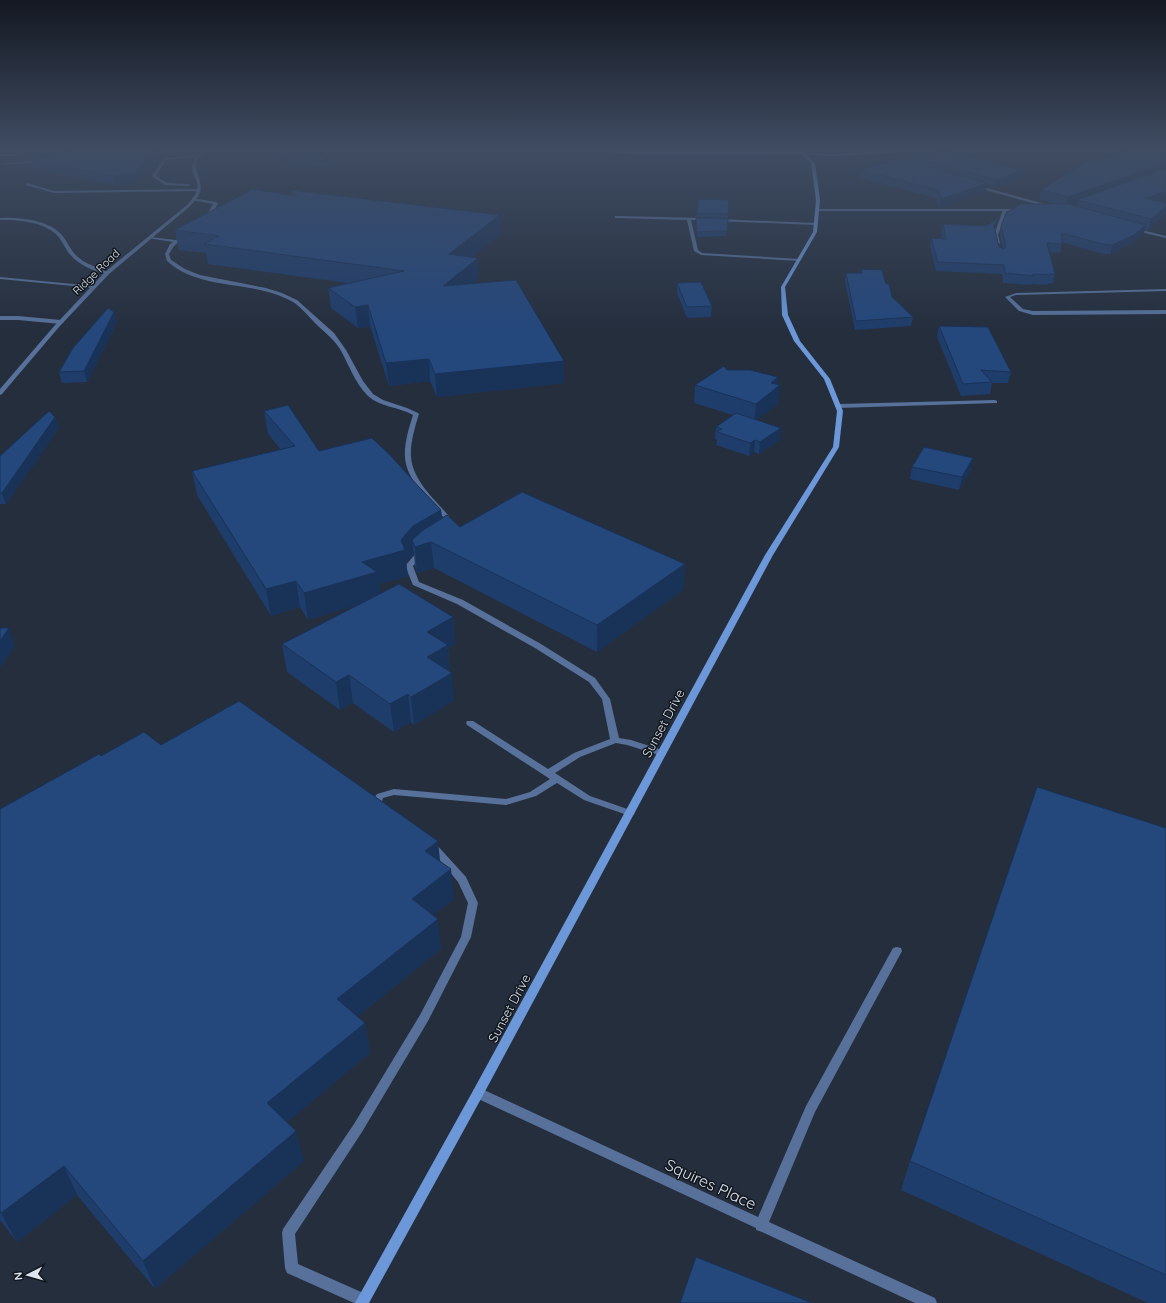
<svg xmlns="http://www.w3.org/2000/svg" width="1166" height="1303" font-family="Quicksand,sans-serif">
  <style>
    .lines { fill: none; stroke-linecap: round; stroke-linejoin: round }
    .service { fill: #57719a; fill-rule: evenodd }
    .minor { fill: #57719a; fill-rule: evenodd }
    .tertiary { fill: #57719a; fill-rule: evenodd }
    .secondary { fill: #6c97d8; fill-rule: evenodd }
    .primary { fill: #88b4f7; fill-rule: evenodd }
    .wall { fill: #1f3d6b; fill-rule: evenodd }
    .shaded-wall { fill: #193257 }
    .building { fill: #24477c; stroke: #193257 }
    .labels { text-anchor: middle; stroke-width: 3; stroke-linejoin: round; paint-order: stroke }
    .far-street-label { font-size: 11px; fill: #dce3ee; stroke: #11161d }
    .street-label { font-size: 13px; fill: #dce3ee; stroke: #11161d }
    .near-street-label { font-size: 16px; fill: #dce3ee; stroke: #11161d }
  </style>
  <rect width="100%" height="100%" fill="#242e3d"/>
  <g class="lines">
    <g class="service">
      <path d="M26 150H30L20 156H0V154H19Z"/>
      <path d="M199 155 198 157 166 160 156 176 167 183 189 184 190 186 165 185 152 176 164 158Z"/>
      <path d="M41 160 42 162 2 165 0 164Z"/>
      <path d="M27 183 54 191 199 189 201 190 199 191 54 193 26 185Z"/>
      <path d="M192 198 216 202 218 203 212 215 204 220 202 219 208 213 213 204 192 200Z"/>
      <path d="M1005 209 1007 210 998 235 1000 243 998 244 996 243 994 235 1003 210Z"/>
      <path d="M617 216 705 218H707V220H691L698 250 702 253 799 259 801 260 799 261 701 255 694 251 687 220 615 218V216Z"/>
      <path d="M0 218C18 217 48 220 61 234 68 242 71 252 79 258 89 266 100 267 109 273L107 274C92 271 77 264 68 252 64 246 61 239 56 234 41 221 18 220 0 220Z"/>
      <path d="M717 219 816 223 818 224 816 225 715 221V219Z"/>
      <path d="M184 233 188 234 174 246 169 254 171 260 185 269 200 275 266 288 282 293 297 300 334 333 346 350 363 381 373 394 383 400 407 408 418 413 419 414C415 427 410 443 411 457 413 484 441 504 455 524L454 525H450C435 506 406 482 405 457 404 443 409 428 413 415 399 407 380 407 368 396 355 383 349 365 340 349 331 336 325 333 315 323 308 316 301 307 293 302 254 279 201 292 167 261L165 254 170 244 173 242 148 238 150 237 176 240Z"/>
      <path d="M0 277 94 286 96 287 94 288 0 279Z"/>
      <path d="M1166 289V291L1016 295 1010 297 1023 309 1033 311 1166 310V314L1033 315 1019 311 1005 297 1016 293Z"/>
      <path d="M0 316H18L61 320 64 322 61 324 18 320H0Z"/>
      <path d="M995 400 997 401V403L838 408 835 406 838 404Z"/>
      <path d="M417 552H420L424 554 413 566 419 582 463 600 541 644 595 678 610 699 619 738 631 740 665 751 666 753 665 755 662 756 627 745 616 743 580 757 555 773 590 796 633 811 635 813 633 815H627L584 800 557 783 536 796 506 805 394 795 383 798 382 801 386 807 384 809H378L372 801 377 794 394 789 506 799 530 792 550 779 467 725 466 723 467 721H473L548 769 574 753 610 739 602 699 589 682 535 648 457 604 413 585 405 566Z"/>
      <path d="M433 842 436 844 466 877 478 903 471 937 428 1021 362 1132 295 1234 298 1264 368 1295 370 1300 369 1303H354L287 1273 285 1268 282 1233 283 1229 354 1124 420 1015 461 937 468 903 458 882 430 848 428 846 430 844Z"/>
      <path d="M897 947 901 948 902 951 815 1112 769 1222 935 1298 937 1303H915L762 1232 756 1230V1228L474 1097 472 1093 474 1089 478 1088 482 1089 758 1217 806 1106 893 948Z"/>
    </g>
    <g class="minor">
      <path d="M976 185 1052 206 1053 207 1050 208 975 187Z"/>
      <path d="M816 209H1022L1024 210 1022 211H816Z"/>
      <path d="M1134 228 1166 236V238L1132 230V229Z"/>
    </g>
    <path class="tertiary" d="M203 150H207C203 154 198 157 196 162 195 167 197 171 198 175 204 190 200 196 189 207L109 274 59 327 2 394 0 395V389L55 325 105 272 187 205C210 181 187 179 193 162 195 157 199 153 203 150Z"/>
    <path class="secondary" d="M797 150H801L815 163 820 200 817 232 785 287 788 315 800 341 830 379 843 411 839 447 773 555 482 1097 369 1303H355L474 1089 765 555 833 447 837 411 824 379 794 341 782 315 781 287 813 232 816 200 811 163Z"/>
    <path class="primary" d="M580 150 633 152H802L831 154 928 150 926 151 831 156 802 154H633L582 151Z"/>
  </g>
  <g class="wall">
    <path d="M77 150H163L137 182 114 185 32 168 30 159Z"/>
    <path d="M265 150H316L329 162 330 169 289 161 280 163Z"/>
    <path d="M1166 150V201L1162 202 1166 203V214L1148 230 1145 229 1144 233 1131 244 1110 254H1103L1062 242 1060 253 1049 252 1055 274 1053 284 1048 283V285L1032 284 1031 285 1003 283 1002 274 936 271 930 247 931 238 942 239 941 233 943 224 986 226 995 228 999 247 1003 249 1000 235 1001 226 1057 204 1039 199 1041 190 1095 161ZM1077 203 1076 206 1071 205Z"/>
    <path d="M911 157 1022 170 1020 178 995 188 987 185 986 191 939 208 936 198 860 178 861 170 910 162Z"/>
    <path d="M290 190 500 215 501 234 471 257 479 278 472 284 564 361V383L437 397 430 381 389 386 370 326 358 328 331 308 328 288 348 283 208 264 206 253 179 250 175 230 291 195Z"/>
    <path d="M729 200 728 218 696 217 697 213Z"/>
    <path d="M696 218 728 219 726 236 697 237 696 223Z"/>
    <path d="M861 269 886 284 892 297 913 317 911 326 855 330 845 281 846 273H861Z"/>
    <path d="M677 283 712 306 711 317 687 318 677 293Z"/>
    <path d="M114 312 117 322 87 382 62 383 59 372Z"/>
    <path d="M939 326 1011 372 1008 383H992L990 394 961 396 937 337Z"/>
    <path d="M727 370 778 377 777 384 779 403 756 420 780 440 759 454 754 452 749 456 716 445 717 440 715 439 716 427 733 415 694 403 695 385Z"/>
    <path d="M264 411 319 451 419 487 441 510 442 518 460 527 685 564 683 590 597 652 434 568 417 573 415 566 414 554 406 562 408 576 379 584 380 594 453 617 455 644 448 648 450 671 454 700 414 725 411 722 394 732 353 703 340 710 287 672 282 644 360 604 308 620 300 607 271 616 197 495 192 471 281 450 268 434Z"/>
    <path d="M55 417 59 428 6 504H0V456Z"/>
    <path d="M912 467 971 470 959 490 910 479Z"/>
    <path d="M161 745 440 861 454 899 433 915 441 949 357 1017 365 1023 370 1053 287 1122 304 1161 155 1289 77 1195 17 1242 0 1220V809L101 756Z"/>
    <path d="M1166 828V1303H1148L901 1190 910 1161Z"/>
  </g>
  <g class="shaded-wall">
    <path d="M154 150H163L137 182 114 185 112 176Z"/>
    <path d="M288 154 289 161 280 163 279 155Z"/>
    <path d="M1166 163V170L1077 200V203L1066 206 1068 197Z"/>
    <path d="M1022 170 1020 178 995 188 997 180Z"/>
    <path d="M988 183 986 191 939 208 941 199Z"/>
    <path d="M1166 192V201L1142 208 1145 198Z"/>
    <path d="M1166 206V214L1148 230 1151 219Z"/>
    <path d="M500 215 501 234 451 274 449 254Z"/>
    <path d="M1146 225 1144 233 1131 244 1110 254 1112 245Z"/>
    <path d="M478 258 479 278 445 307 443 286Z"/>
    <path d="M368 305 370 326 358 328 355 307Z"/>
    <path d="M114 312 117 322 87 382 84 371Z"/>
    <path d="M429 359 430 381 389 386 386 363Z"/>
    <path d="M564 361V383L437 397 435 374Z"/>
    <path d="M778 377 777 388 780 385 779 403 754 422 756 404 771 383Z"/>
    <path d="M55 417 59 428 6 504 2 493Z"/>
    <path d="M781 428 780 440 759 454 760 442Z"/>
    <path d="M755 440 754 452 749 456 750 443Z"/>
    <path d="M973 458 971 470 959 490 962 477Z"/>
    <path d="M441 510 443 535 431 542 434 568 417 573 415 547 412 540 414 554 406 562 408 576 379 584 381 598 308 620 304 593 362 562 401 540 413 526Z"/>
    <path d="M685 564 683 590 597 652V625Z"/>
    <path d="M296 581 300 607 271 616 266 589Z"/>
    <path d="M453 617 455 644 448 648 450 673 427 657V632Z"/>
    <path d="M9 628 15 646 0 669V641Z"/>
    <path d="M452 673 454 700 414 725 411 697Z"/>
    <path d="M349 675 353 703 340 710 336 682Z"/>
    <path d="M408 694 411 722 394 732 390 704Z"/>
    <path d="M438 841 441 870 425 851Z"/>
    <path d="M451 869 454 899 415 929 412 899Z"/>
    <path d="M438 919 441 949 342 1029 337 999Z"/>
    <path d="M365 1023 370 1053 275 1133 267 1103Z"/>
    <path d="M296 1131 304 1161 155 1289 143 1261Z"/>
    <path d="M64 1166 77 1195 17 1242 1 1213Z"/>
  </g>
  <g class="building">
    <path d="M77 150H154L135 173 112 176 30 159Z"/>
    <path d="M272 150H316L329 162 288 154 279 155Z"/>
    <path d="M1130 150H1166V163L1068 197 1041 190 1088 160 1095 161Z"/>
    <path d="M945 151 1022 170 997 180 911 157Z"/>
    <path d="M899 159 988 183 941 199 938 190 861 170Z"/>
    <path d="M1166 168V192L1145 198 1166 203V206L1151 219 1077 200Z"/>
    <path d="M253 189 297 196 290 190 500 215 449 254 478 258 443 286 516 280 564 361 435 374 429 359 386 363 368 305 355 307 328 288 404 271 204 244 219 236 175 230Z"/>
    <path d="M699 199 729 200 728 214 697 213Z"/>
    <path d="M1021 204H1068L1146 225 1134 235 1112 245H1106L1062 233V244L1047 243 1055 274H1050V275L1033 274V276L1005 273 1004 265 938 262 931 238 946 239 943 224 986 226 997 219 994 226 999 247 1004 249 1006 246 1001 226 1006 213Z"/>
    <path d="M696 218 728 219 727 231 697 232Z"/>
    <path d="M861 269 882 270 886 284H889L892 297 913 317 856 321 846 273H862Z"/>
    <path d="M701 282 712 306 687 307 677 283Z"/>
    <path d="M108 308 114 312 84 371 59 372 73 348Z"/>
    <path d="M939 326 988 327 1011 372 981 370 992 382 963 384Z"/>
    <path d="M724 366 727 370H750L778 377 771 383 780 385 756 404 695 385Z"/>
    <path d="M288 405 319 451 372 438 391 456 419 487 441 510 413 526 401 540 405 550 362 562 377 572 304 593 296 581 266 589 192 471 295 446 264 411Z"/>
    <path d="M49 411 55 417 2 493H0V456Z"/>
    <path d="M736 413 781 428 760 442 755 440 750 443 717 432 722 429 716 427Z"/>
    <path d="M924 447 973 458 962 477 912 467Z"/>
    <path d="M522 492 685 564 597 625 431 542 415 547 412 540 422 531 447 515 460 527Z"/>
    <path d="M399 584 453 617 427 632 448 645 427 657 452 673 411 697 408 694 390 704 349 675 336 682 282 644Z"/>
    <path d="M0 628H9L0 641Z"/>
    <path d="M239 701 438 841 425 851 451 869 412 899 438 919 337 999 365 1023 267 1103 296 1131 143 1261 64 1166 1 1213 0 1211V809L99 754 101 756 144 732 161 745Z"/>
    <path d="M1037 787 1166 828V1275L910 1161Z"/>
    <path d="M696 1257 812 1303H680Z"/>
  </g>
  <linearGradient id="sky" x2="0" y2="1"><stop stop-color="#141922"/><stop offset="0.45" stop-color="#3f4c62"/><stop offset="1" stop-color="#3f4c62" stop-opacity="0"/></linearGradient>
  <rect width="1166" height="332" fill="url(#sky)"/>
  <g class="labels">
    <g class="far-street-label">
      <text transform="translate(96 272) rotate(-44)" y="4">Ridge Road</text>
    </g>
    <g class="street-label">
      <text transform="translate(663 723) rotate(-62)" y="5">Sunset Drive</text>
      <text transform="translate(509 1008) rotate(-62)" y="5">Sunset Drive</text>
    </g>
    <g class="near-street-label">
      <text transform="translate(711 1184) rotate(25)" y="6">Squires Place</text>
    </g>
  </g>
  <g transform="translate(28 1275) rotate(264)" stroke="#11161d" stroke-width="3" paint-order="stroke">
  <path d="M0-3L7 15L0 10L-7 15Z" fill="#dce3ee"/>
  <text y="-6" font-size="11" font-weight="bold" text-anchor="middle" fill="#dce3ee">N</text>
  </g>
</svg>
